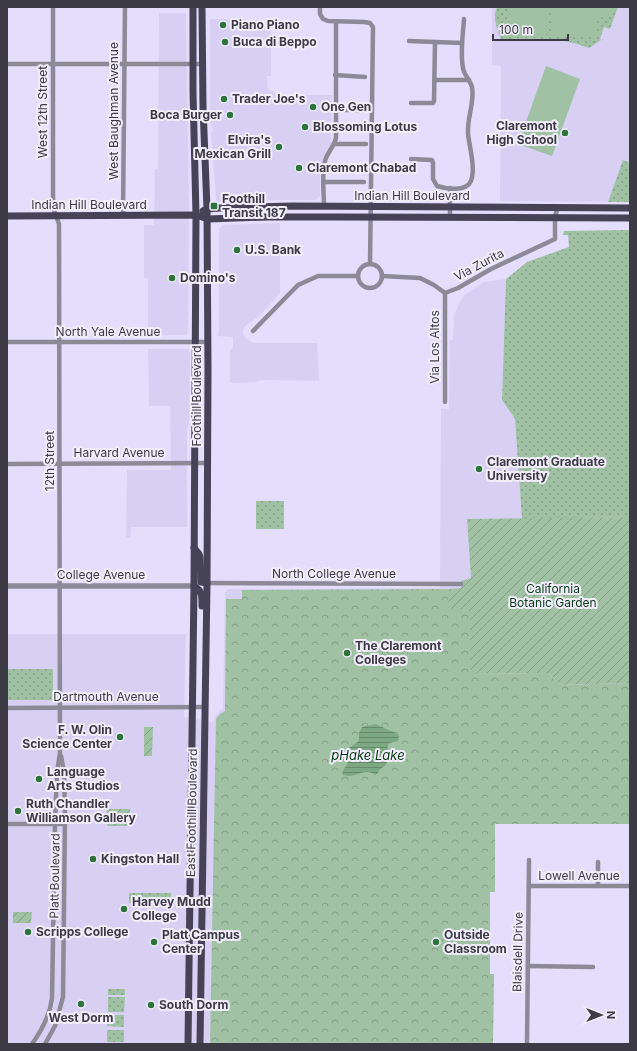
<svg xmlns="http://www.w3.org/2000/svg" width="637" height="1051" font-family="Inter,sans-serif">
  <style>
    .built { fill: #d7d0f3 }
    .grass { fill: url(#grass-dots) }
    .park { fill: url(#park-crowns) }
    .garden { fill: url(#garden-furrows) }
    .pitch { fill: #a0c1a4 }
    .water { fill: url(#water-rules) }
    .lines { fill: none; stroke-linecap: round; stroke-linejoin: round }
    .minor { stroke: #8c8a96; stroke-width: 4.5 }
    .tertiary { stroke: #8c8a96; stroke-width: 5.5 }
    .primary { stroke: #474357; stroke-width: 7 }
    .poi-dot { fill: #2e723d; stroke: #f1eefa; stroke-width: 1.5 }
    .labels { text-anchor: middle; stroke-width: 4; stroke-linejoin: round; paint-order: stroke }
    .poi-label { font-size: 12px; font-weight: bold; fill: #3c3a45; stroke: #f1eefa; text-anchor: start }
    .street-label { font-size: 12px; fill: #3c3a45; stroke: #f1eefa }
    .park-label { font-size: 12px; fill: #053914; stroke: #f1eefa }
    .water-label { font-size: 13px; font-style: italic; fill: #053914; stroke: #f1eefa }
  </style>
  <defs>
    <pattern id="grass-dots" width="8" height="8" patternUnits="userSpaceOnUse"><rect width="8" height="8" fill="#a0c1a4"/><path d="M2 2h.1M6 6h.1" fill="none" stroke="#849e87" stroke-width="1.8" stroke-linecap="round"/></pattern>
    <pattern id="park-crowns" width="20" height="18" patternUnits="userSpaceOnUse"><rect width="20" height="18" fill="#a0c1a4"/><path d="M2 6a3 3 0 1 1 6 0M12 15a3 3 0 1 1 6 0" fill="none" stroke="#849e87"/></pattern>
    <pattern id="garden-furrows" width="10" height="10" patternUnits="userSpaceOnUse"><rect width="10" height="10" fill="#a0c1a4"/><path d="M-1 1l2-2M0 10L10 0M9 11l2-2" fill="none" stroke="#849e87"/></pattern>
    <pattern id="water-rules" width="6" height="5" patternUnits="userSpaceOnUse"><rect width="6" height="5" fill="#7ca882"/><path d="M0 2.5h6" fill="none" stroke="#678a6c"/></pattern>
  </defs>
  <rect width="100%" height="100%" fill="#e4defc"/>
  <g class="built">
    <path d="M492 7H630V202L500 201 501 66 492 65Z"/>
    <path d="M159 13H186L189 203 188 333 186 335H148V279L144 278V225H154L155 169H158Z"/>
    <path d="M210 19H246V26H271V76H267L268 89 280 95H332L331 149 320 165V196L315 200H252L218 202 216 200 211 133 213 130 210 122Z"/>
    <path d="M280 223V294L258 317 245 326 243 331 244 336 248 340 254 343H317L319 381 261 380 256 382 230 383V350L233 348V337L218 336 219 330V229L223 225Z"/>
    <path d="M506 279 502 400 515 419 522 519H467L471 578V674L548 673 560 685 630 683V824H495V892H490V974H494L493 1044H7V634H186L184 717 213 722 217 714 223 708 225 592 228 589 440 588 441 409H449L450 340H453L454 314 464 295 484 282Z"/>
    <path d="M148 349H188L190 352 189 427 187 428V527H131L130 538H126L127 470H171L170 406H149Z"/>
  </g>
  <g class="grass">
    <path d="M497 7H618L610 29 604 27 600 39 601 40 589 48C559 36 533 39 501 39 497 27 492 19 497 7Z"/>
    <path d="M623 160 630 163V202H608Z"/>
    <path d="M630 230V517L522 519 515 419 502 400 506 279 527 262 569 247 568 235H563L564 231Z"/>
    <rect x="256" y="501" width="28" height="28"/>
    <rect x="7" y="669" width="46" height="31"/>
    <rect x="129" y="893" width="42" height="10"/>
    <rect x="108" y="989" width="17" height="6"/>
    <path d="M108 997H125L124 1012H108Z"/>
    <path d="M108 1015H124V1027L107 1026Z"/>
    <rect x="107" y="1030" width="17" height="12"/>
  </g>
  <path class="park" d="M449 589V607L470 612 471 674 548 673 560 685 630 683V824H495V892H490V974H494L493 1044H210L216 719 220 714 225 711 226 599H242V590Z"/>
  <g class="garden">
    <path d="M630 517V683L560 685 548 673 470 674V612L448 607 449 589 461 588V581L471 578 467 519Z"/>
    <path d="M144 727H153L152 756H144Z"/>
    <rect x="107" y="809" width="23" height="17"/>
    <path d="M13 912H32L31 923H13Z"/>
  </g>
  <g class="pitch">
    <path d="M510 7H547L546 35 509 33Z"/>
    <path d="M552 7H612L608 19 596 16 595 37 551 35Z"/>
    <path d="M546 66 580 79 552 156 518 144Z"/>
  </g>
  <path class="water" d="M376 724C382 728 395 731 399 736L398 741 389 743 385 756 387 763 385 766 379 770 378 773 375 775C365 766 353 781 342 774L343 771 348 762 346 751C350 746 355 745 359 740V733L362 727Z"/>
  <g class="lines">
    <g class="minor">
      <path d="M320 7V14L323 19 328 21 364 22 370 23 373 27 370 264"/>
      <path d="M409 41 462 43"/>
      <path d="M7 64H202"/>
      <path d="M335 75 365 77"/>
      <path d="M435 80H469"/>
      <path d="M411 103H433L434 101 435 42"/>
      <path d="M336 110H365"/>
      <path d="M335 144H366"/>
      <path d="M411 159 432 160 433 163V179L437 186C446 189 466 192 471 181 476 168 469 146 468 133 467 118 475 101 472 87 470 80 464 75 463 68 460 53 463 34 464 19"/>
      <path d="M324 182H364"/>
      <path d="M324 206C324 193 321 170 326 158 329 151 334 146 336 138V22"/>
      <path d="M123 216 125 7"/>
      <path d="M450 217V188"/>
      <circle cx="370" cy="276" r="12"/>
      <path d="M382 276 420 278 434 285 445 293 458 288 491 269 555 239V216L558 207"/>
      <path d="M253 331 298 285 318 276H358"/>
      <path d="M7 342H208"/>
      <path d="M445 402V293"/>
      <path d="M7 464 208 463"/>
      <path d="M207 583 461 584"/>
      <path d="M7 708 205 707"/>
      <path d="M7 824H65"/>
      <path d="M529 886H630"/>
      <path d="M598 886V862"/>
      <path d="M528 966 593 967"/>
      <path d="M32 1044C42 1030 50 1015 52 998L55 824 57 772 60 753 59 224 53 207V7"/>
      <path d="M45 1044 55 1026 63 997 65 816 64 772 61 756"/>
      <path d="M527 1044 529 860"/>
    </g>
    <path class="tertiary" d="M7 586H194"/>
    <g class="primary">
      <path d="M203 211 207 209 220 208 292 206 630 208"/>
      <path d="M7 216 196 215 208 219 267 217H337L630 218"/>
      <path d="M194 548 199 554 200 557 201 582 207 583"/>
      <path d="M194 586C203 592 202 596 202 606"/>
      <path d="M188 1044 194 586 196 215 193 92V7"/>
      <path d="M200 1044 207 583 208 370 207 209 203 107 202 7"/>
    </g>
  </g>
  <g class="poi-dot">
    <circle cx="223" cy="25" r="4"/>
    <circle cx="225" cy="42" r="4"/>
    <circle cx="224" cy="99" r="4"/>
    <circle cx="313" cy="107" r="4"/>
    <circle cx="230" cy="115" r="4"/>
    <circle cx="305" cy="127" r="4"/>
    <circle cx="565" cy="133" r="4"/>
    <circle cx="279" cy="147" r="4"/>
    <circle cx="299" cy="168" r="4"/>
    <rect x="210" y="202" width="8" height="8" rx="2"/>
    <circle cx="237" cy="250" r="4"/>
    <circle cx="172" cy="278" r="4"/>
    <circle cx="479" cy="469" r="4"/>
    <circle cx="347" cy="653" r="4"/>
    <circle cx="120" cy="737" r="4"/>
    <circle cx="39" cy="779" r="4"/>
    <circle cx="18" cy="811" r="4"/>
    <circle cx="93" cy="859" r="4"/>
    <circle cx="124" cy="909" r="4"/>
    <circle cx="28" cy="932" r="4"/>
    <circle cx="154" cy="942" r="4"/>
    <circle cx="436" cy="942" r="4"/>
    <circle cx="81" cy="1004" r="4"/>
    <circle cx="151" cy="1005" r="4"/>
  </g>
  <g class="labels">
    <g class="poi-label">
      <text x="231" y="29">Piano Piano</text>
      <text x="233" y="46">Buca di Beppo</text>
      <text x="232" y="103">Trader Joe's</text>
      <text x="321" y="111">One Gen</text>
      <text x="222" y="119" text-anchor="end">Boca Burger</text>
      <text x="557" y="130" text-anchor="end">Claremont<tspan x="557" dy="14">High School</tspan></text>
      <text x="313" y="131">Blossoming Lotus</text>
      <text x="271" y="144" text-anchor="end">Elvira's<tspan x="271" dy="14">Mexican Grill</tspan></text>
      <text x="307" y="172">Claremont Chabad</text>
      <text x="222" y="203">Foothill<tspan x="222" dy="14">Transit 187</tspan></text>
      <text x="245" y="254">U.S. Bank</text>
      <text x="180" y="282">Domino's</text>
      <text x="487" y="466">Claremont Graduate<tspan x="487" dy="14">University</tspan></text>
      <text x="355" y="650">The Claremont<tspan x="355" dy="14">Colleges</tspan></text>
      <text x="112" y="734" text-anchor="end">F. W. Olin<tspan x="112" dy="14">Science Center</tspan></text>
      <text x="47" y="776">Language<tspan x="47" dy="14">Arts Studios</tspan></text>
      <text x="26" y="808">Ruth Chandler<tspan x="26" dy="14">Williamson Gallery</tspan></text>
      <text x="101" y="863">Kingston Hall</text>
      <text x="132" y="906">Harvey Mudd<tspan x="132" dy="14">College</tspan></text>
      <text x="36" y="936">Scripps College</text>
      <text x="162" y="939">Platt Campus<tspan x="162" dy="14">Center</tspan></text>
      <text x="444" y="939">Outside<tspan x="444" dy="14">Classroom</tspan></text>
      <text x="159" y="1009">South Dorm</text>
      <text x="81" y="1022" text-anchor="middle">West Dorm</text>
    </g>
    <g class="street-label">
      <text transform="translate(114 111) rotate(-90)" y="4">West Baughman Avenue</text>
      <text transform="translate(43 112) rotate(-90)" y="4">West 12th Street</text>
      <text x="412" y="200">Indian Hill Boulevard</text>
      <text x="89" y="209">Indian Hill Boulevard</text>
      <text transform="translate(479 265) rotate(-28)" y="4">Via Zurita</text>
      <text x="108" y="336">North Yale Avenue</text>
      <text transform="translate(435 347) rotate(-90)" y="4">Via Los Altos</text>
      <text transform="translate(197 396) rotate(-90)" y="4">Foothill Boulevard</text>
      <text x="119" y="457">Harvard Avenue</text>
      <text transform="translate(50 461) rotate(-90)" y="4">12th Street</text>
      <text x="334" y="578">North College Avenue</text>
      <text x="101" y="579">College Avenue</text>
      <text x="106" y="701">Dartmouth Avenue</text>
      <text transform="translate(192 813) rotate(-89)" y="4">East Foothill Boulevard</text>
      <text transform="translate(55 876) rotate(-89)" y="4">Platt Boulevard</text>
      <text x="579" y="880">Lowell Avenue</text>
      <text transform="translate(518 952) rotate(-89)" y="4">Blaisdell Drive</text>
    </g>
    <g class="park-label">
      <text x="553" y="593">California<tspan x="553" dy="14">Botanic Garden</tspan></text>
    </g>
    <g class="water-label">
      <text x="368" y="760">pHake Lake</text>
    </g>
  </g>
  <rect width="637" height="1051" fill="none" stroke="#3c3a45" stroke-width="16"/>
  <g transform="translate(601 1015) rotate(90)" stroke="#f1eefa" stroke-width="3" paint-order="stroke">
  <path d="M0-3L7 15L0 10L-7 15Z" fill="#3c3a45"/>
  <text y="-6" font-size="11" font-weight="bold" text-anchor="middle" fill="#3c3a45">N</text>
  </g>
  <path d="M493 34v6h75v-6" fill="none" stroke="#3c3a45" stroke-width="2"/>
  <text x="499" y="34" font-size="12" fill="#3c3a45" stroke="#f1eefa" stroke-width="3" paint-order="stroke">100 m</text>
</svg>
